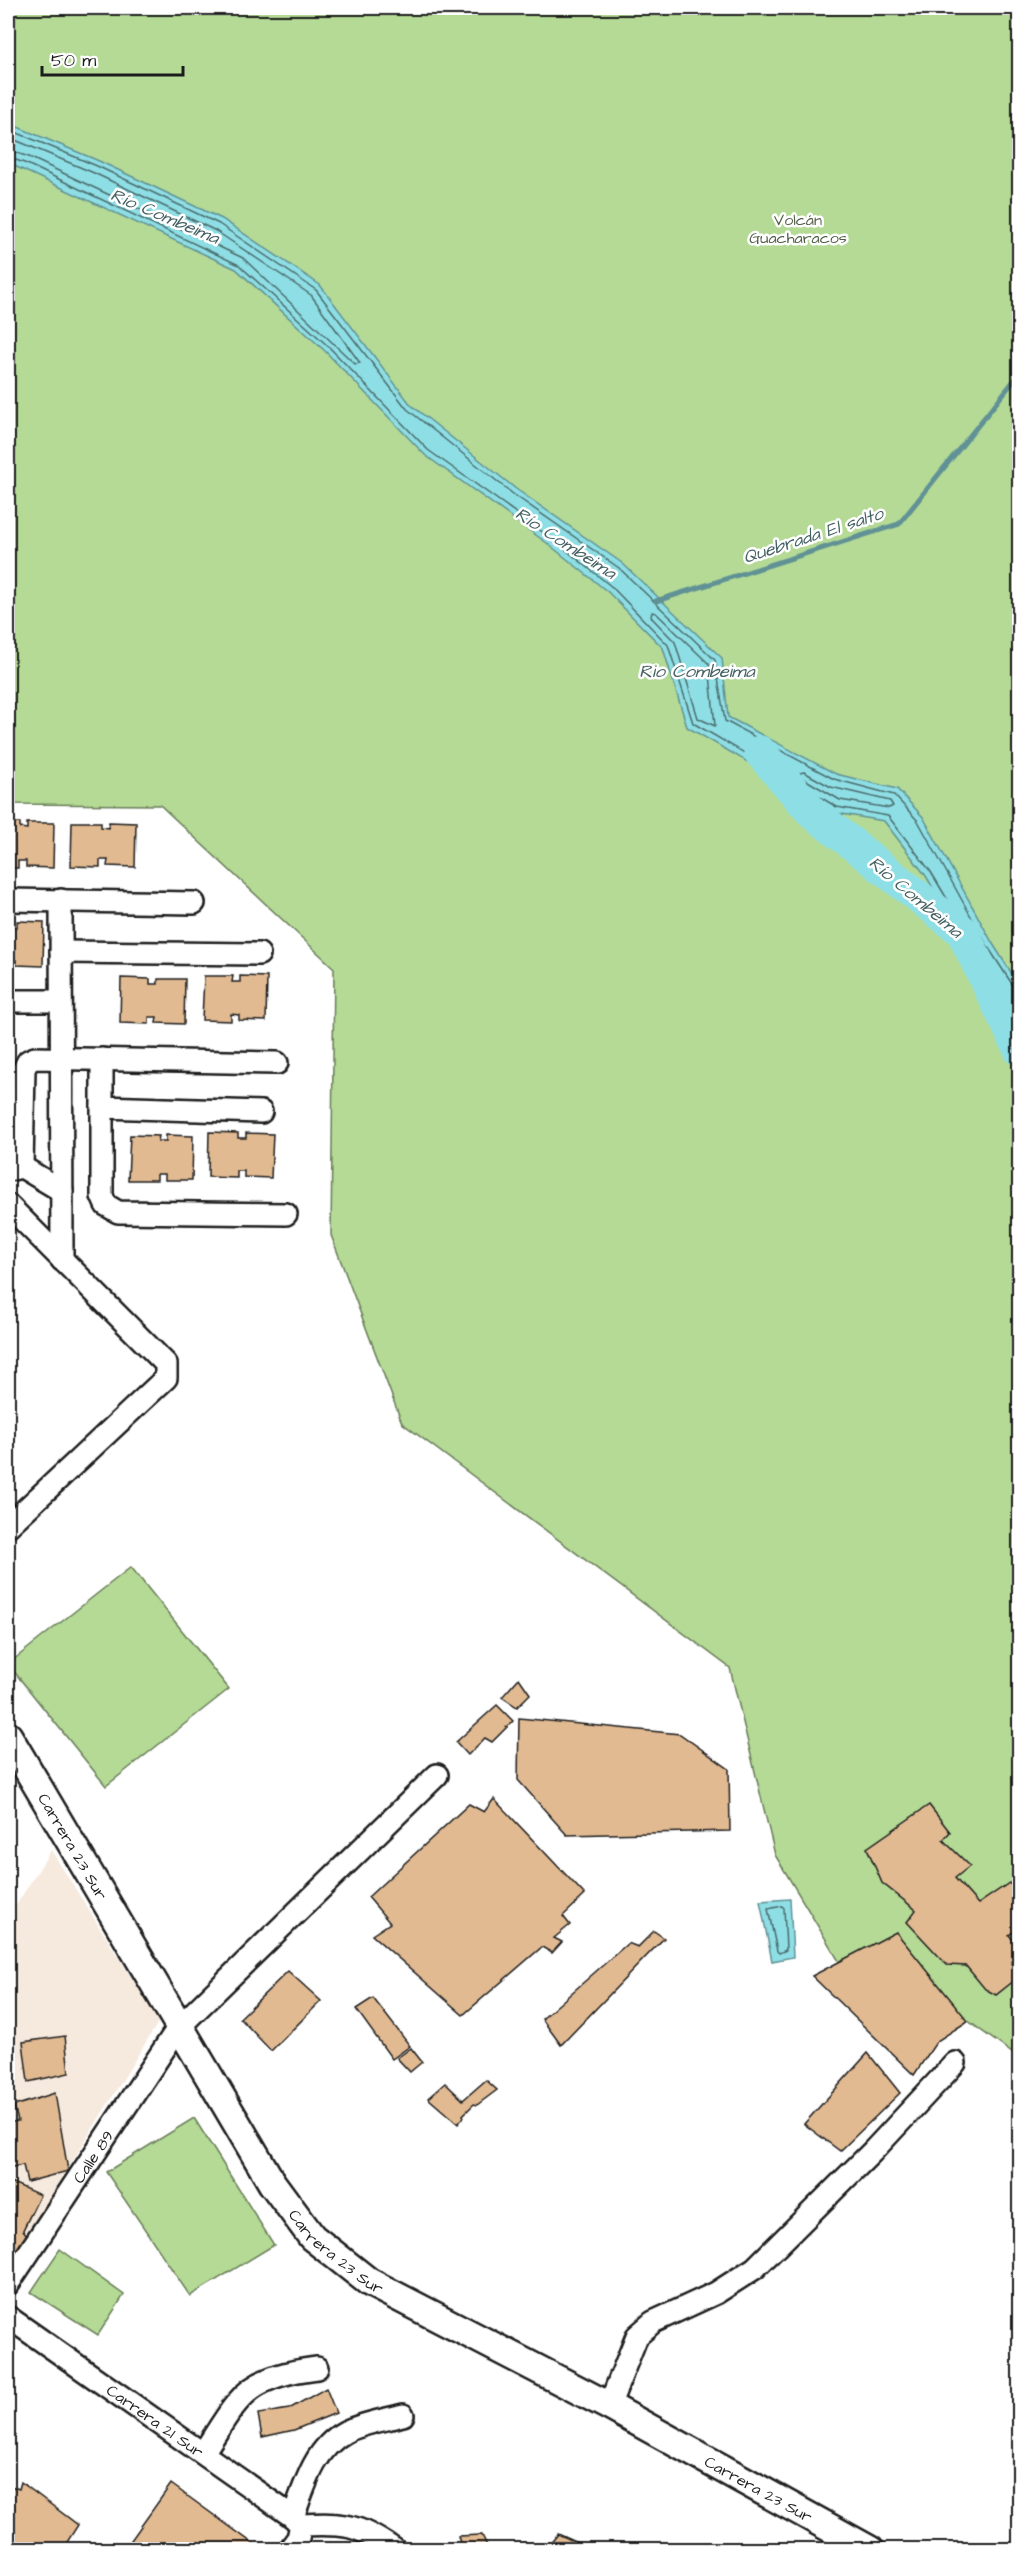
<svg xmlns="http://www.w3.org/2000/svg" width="1027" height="2557" font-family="'Architects Daughter',sans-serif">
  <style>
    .built { fill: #f6eade }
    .green { fill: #b4da95; stroke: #687b58; stroke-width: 1.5 }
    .water { fill: #8edfe5; stroke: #609195; stroke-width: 1.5 }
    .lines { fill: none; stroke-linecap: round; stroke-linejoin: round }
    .shore { stroke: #4a6a6c; stroke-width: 1.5 }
    .stream { stroke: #609195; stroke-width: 5 }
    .river { stroke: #8edfe5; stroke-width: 33 }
    .building { fill: #e1ba92; stroke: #1c1c1c; stroke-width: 1.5 }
    .minor-casing { stroke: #1c1c1c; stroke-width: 26 }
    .major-casing { stroke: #1c1c1c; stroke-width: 32 }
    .minor { stroke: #fff; stroke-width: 21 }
    .major { stroke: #fff; stroke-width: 27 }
    .labels { text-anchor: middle; stroke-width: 5; stroke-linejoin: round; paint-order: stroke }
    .park-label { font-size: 16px; fill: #515e46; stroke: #fff }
    .street-label { font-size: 16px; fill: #1c1c1c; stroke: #fff }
    .water-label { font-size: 18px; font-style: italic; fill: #446062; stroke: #fff }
  </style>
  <rect width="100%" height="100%" fill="#fff"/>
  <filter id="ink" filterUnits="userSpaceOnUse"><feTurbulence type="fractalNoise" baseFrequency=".0167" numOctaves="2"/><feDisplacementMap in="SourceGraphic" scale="12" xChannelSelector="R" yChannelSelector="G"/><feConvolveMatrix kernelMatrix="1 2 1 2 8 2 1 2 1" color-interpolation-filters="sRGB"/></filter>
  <g filter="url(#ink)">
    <path class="built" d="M51 1850 159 2021 8 2266V1918Z"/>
    <g class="green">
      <path d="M8 8H1019V2058L968 2021 840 1963 775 1855 730 1668 402 1423 331 1235 334 968 160 805 8 804Z"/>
      <path d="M131 1567 229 1689 106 1786 8 1664Z"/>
      <path d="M194 2118 274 2245 190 2296 106 2172Z"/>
      <path d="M60 2249 124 2295 98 2335 31 2292Z"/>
    </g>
    <g class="water">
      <path d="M8 123 99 161 222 219 320 285 411 405 516 489 622 563 722 658 728 717 836 774 897 789 923 817 993 944 1019 985V1033L926 876 884 821 836 813 687 727 663 648 608 592 547 543 425 455 325 351 236 269 8 163Z"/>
      <path d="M790 1899 793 1957 772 1961 760 1901Z"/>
    </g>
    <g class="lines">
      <g class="shore">
        <path d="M8 129 97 166 219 224 316 290 407 409 513 494 619 568 715 660 725 721 834 779 894 795 918 821 988 947 1012 984 1020 987"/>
        <path d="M8 137 94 173 216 231 311 295 360 363 355 364 243 258 29 157 8 150"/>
        <path d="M8 157 27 164 239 265 329 347 428 450 551 538 612 587 668 645 693 723 837 807 888 816 931 872 1020 1021"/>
        <path d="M652 612 656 613 709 664 715 726 698 718 675 642 651 617Z"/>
        <path d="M804 772 831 787 890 801 893 806 889 808 840 800 801 777 800 773Z"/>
        <path d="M782 1906 784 1908 786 1950 779 1953 777 1951 768 1909Z"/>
      </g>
      <path class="stream" d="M656 601 899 524 1020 373"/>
      <path class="river" d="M760 752 812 812 962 931 1020 1050"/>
    </g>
    <g class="building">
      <path d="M72 822H101V827L109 828V822L136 823 135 867 107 866 108 860H100V867L71 866Z"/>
      <path d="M8 823H20V828L27 829V823H54L53 868 26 867V861H18V868H8Z"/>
      <path d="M17 921 44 922 43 966 16 965V960H8V966V922L10 927H17Z"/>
      <path d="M204 976H233L232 982H240V976L267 977 266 1021 239 1020V1015L231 1014V1021L202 1020Z"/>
      <path d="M121 978 150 979V984H158V979H185L184 1024 156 1023 157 1017H149V1024L120 1023Z"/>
      <path d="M209 1132 238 1133V1138H246V1133L273 1134 271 1178 244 1177V1171H237V1178L208 1177Z"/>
      <path d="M130 1135 159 1136 158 1141H166V1135L193 1136 192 1180H165V1174H157V1180H128Z"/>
      <path d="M519 1678 530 1694 517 1707 502 1697Z"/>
      <path d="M497 1705 513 1721 492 1742 485 1738 468 1755 456 1742Z"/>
      <path d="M519 1718 680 1734 729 1769 730 1831 567 1835 518 1780Z"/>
      <path d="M494 1799 585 1895 563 1916 570 1925 554 1938 562 1942 552 1953 542 1947 463 2015 372 1935 390 1923 368 1897 469 1804 484 1812Z"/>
      <path d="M929 1805 950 1832 943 1840 970 1866 955 1878 978 1904 1009 1883 1020 1895V1927L1009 1935 1020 1949V1976L996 1995 985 1989 966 1966 947 1965 907 1922 916 1910 882 1883 867 1848Z"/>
      <path d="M654 1931 664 1938 561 2045 542 2019 628 1943 638 1947Z"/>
      <path d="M896 1932 968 2021 937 2041 914 2075 812 1976Z"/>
      <path d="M288 1971 321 2001 271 2051 240 2018Z"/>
      <path d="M373 1998 410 2046 392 2059 356 2009Z"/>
      <path d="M65 2036 69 2073 28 2082 23 2042Z"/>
      <path d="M411 2048 422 2062 410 2072 397 2058Z"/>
      <path d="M868 2053 900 2093 840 2151 804 2124Z"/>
      <path d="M486 2080 497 2090 477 2105 474 2104 463 2115 464 2117 458 2124 428 2098 445 2083 463 2100Z"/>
      <path d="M55 2093 68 2171 27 2182 23 2165 8 2168V2123L18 2121 14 2106Z"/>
      <path d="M8 2181 40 2195 23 2230 27 2235 9 2263Z"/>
      <path d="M326 2388 336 2413 294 2430 262 2437 258 2414 289 2409Z"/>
      <path d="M21 2482 78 2525 62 2550H8V2490L11 2486 19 2489Z"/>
      <path d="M171 2484 262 2550H124Z"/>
      <path d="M558 2534 594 2550H545Z"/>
      <path d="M482 2535 489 2550H462L458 2536Z"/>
    </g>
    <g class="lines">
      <defs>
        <g id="minor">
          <path d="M8 900 194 903"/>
          <path d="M61 900 62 1260"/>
          <path d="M61 952 259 954"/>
          <path d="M8 1001H61"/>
          <path d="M102 1059V1107L261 1112"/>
          <path d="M102 1107V1196L106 1205 118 1212 286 1214"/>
          <path d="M22 1167 24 1069 28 1061 35 1058 277 1063"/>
          <path d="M8 1170 22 1167 62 1191"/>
          <path d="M8 1205 166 1364V1378L8 1526"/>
          <path id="s1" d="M8 2284 178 2028 437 1775"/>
          <path id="s2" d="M8 2317 293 2517 301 2525"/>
          <path d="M609 2406 637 2336 653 2322 716 2293 755 2268 872 2152 955 2063"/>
          <path d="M203 2453C240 2397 244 2377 317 2368"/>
          <path d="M293 2517C305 2485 314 2449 345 2432 362 2423 385 2420 403 2415"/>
          <path d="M301 2525C346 2523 357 2524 395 2550"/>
          <path d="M289 2550 298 2538 301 2525"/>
        </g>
        <g id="major">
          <path id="s3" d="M8 1736 272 2183 312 2237 369 2282 609 2406 870 2550"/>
        </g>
      </defs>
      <use href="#minor" class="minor-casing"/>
      <use href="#major" class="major-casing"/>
      <use href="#minor" class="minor"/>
      <use href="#major" class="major"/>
    </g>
  </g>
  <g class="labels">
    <g class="park-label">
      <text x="798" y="225">Volcán<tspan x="798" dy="18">Guacharacos</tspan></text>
    </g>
    <g class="street-label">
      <text dy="6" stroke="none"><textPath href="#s3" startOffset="128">Carrera 23 Sur</textPath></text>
      <text dy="6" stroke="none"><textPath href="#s1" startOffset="153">Calle 89</textPath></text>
      <text dy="6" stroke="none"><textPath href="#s3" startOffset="614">Carrera 23 Sur</textPath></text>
      <text dy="6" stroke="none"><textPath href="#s2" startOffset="180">Carrera 21 Sur</textPath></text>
      <text dy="6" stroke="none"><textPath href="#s3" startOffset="1100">Carrera 23 Sur</textPath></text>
    </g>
    <g class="water-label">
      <text transform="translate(165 216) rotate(23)" y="6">Río Combeima</text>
      <text transform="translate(813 535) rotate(-18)" y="6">Quebrada El salto</text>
      <text transform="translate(566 543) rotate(33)" y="6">Río Combeima</text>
      <text x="697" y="677">Rio Combeima</text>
      <text transform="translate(916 897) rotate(40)" y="6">Río Combeima</text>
    </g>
  </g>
  <rect width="1027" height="2557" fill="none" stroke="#fff" stroke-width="30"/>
  <rect x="15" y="15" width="997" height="2527" fill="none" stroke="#1c1c1c" stroke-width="2" filter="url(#ink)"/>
  <path d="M42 66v9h141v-9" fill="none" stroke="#1c1c1c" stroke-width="3"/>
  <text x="51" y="66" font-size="18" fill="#1c1c1c" stroke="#ffffff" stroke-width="4.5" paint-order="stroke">50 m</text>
</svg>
